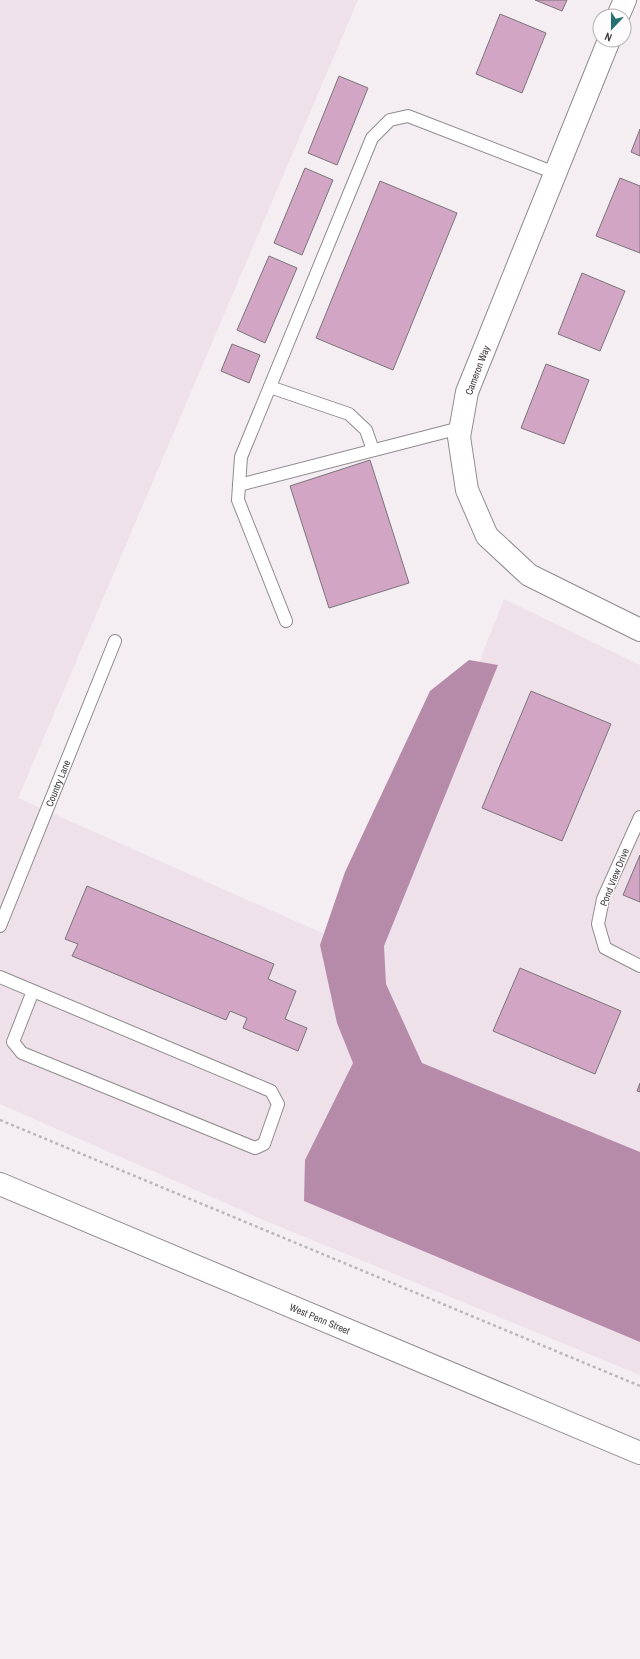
<svg xmlns="http://www.w3.org/2000/svg" width="640" height="1659" font-family="'Archivo Narrow',sans-serif">
  <style>
    .built { fill: #eee1ea }
    .water { fill: #b68baa }
    .building { fill: #d2a5c5; stroke: #7a7579 }
    .lines { fill: none; stroke-linecap: round; stroke-linejoin: round }
    .lane-casing { stroke: #908a8e; stroke-width: 14 }
    .street-casing { stroke: #908a8e; stroke-width: 24 }
    .secondary-casing { stroke: #908a8e; stroke-width: 24 }
    .path { stroke: #bbb6b9; stroke-width: 2.5; stroke-dasharray: 3 3; stroke-linecap: butt }
    .lane { stroke: #fff; stroke-width: 12 }
    .street { stroke: #fff; stroke-width: 22 }
    .secondary { stroke: #fff; stroke-width: 22 }
    .labels { text-anchor: middle; stroke-width: 3; stroke-linejoin: round; paint-order: stroke }
    .street-label { font-size: 10px; fill: #3d3b3c; stroke: #fffcfe }
  </style>
  <rect width="100%" height="100%" fill="#f4eef2"/>
  <path class="built" d="M0 0H358L18 798 365 952 504 599 640 665V1375L266 1221 0 1104Z"/>
  <path class="water" d="M469 660 498 665 384 946 386 984 422 1063 640 1152V1342L304 1201 305 1160 353 1063 337 1023 320 945 345 872 430 691Z"/>
  <g class="building">
    <path d="M535 0H567L562 11Z"/>
    <path d="M500 14 546 33 522 93 476 74Z"/>
    <path d="M339 76 368 88 337 165 308 153Z"/>
    <path d="M640 129V156L631 152Z"/>
    <path d="M305 168 333 180 302 255 274 243Z"/>
    <path d="M620 178 640 186V253L596 236Z"/>
    <path d="M380 181 457 213 393 370 316 338Z"/>
    <path d="M269 256 297 268 265 343 237 330Z"/>
    <path d="M582 273 625 291 600 351 558 334Z"/>
    <path d="M232 344 260 355 249 383 221 371Z"/>
    <path d="M546 364 589 380 564 444 521 428Z"/>
    <path d="M370 460 409 583 329 608 290 486Z"/>
    <path d="M531 691 611 724 562 841 482 808Z"/>
    <path d="M640 855V902L623 895Z"/>
    <path d="M87 886 274 964 268 979 296 991 285 1019 307 1028 298 1051 243 1028 247 1018 230 1011 226 1020 72 956 78 944 65 939Z"/>
    <path d="M520 968 621 1011 595 1074 493 1031Z"/>
    <path d="M640 1083V1092L637 1091Z"/>
  </g>
  <g class="lines">
    <defs>
      <g id="lane">
        <path d="M270 387 349 414 366 430 373 450"/>
        <path d="M239 485 460 428"/>
        <path d="M286 621 238 500 241 457 372 138 390 120 408 116 555 173"/>
        <path d="M640 817 603 899 598 924 605 948 640 966"/>
        <path id="s1" d="M0 926 115 641"/>
        <path d="M0 977 271 1091 278 1104 264 1144 255 1148 22 1053 13 1042 33 991"/>
      </g>
      <g id="street">
        <path d="M618 16 625 0"/>
        <path d="M609 40 467 392 459 437 467 490 487 536 529 575 640 630"/>
      </g>
      <g id="secondary">
        <path id="s2" d="M0 1184 640 1453"/>
      </g>
    </defs>
    <use href="#lane" class="lane-casing"/>
    <use href="#street" class="street-casing"/>
    <use href="#secondary" class="secondary-casing"/>
    <path class="path" d="M0 1120 640 1386"/>
    <use href="#lane" class="lane"/>
    <use href="#street" class="street"/>
    <use href="#secondary" class="secondary"/>
  </g>
  <g class="labels">
    <g class="street-label">
      <text transform="translate(477 370) rotate(-69)" y="4">Cameron Way</text>
      <text dy="4" stroke="none"><textPath href="#s1" startOffset="154">Country Lane</textPath></text>
      <text transform="translate(614 877) rotate(-68)" y="4">Pond View Drive</text>
      <text dy="4" stroke="none"><textPath href="#s2" startOffset="347">West Penn Street</textPath></text>
    </g>
  </g>
  <g transform="translate(612 28) rotate(202)"><circle r="19" fill="#fffcfe" stroke="#b1afb0"/>
  <path d="M0-3L7 15L0 10L-7 15Z" fill="#257070"/>
  <text y="-6" font-size="11" font-weight="bold" text-anchor="middle" fill="#3d3b3c">N</text>
  </g>
</svg>
